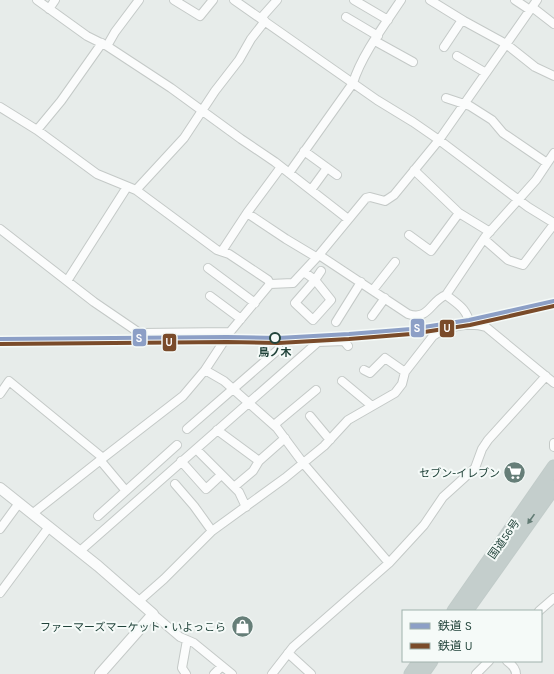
<svg xmlns="http://www.w3.org/2000/svg" width="554" height="674" viewBox="0 0 554 674" font-family="Karla,'Noto Sans JP',sans-serif">
<style>
.lines{fill:none;stroke-linecap:round;stroke-linejoin:round}
.minor-casing{stroke:#c4c9c7;stroke-width:10}
.tertiary-casing{stroke:#c4c9c7;stroke-width:12}
.trunk-casing{stroke:#c1cbc9;stroke-width:15}
.minor{stroke:#fbfcfc;stroke-width:8}
.tertiary{stroke:#fbfcfc;stroke-width:10}
.trunk{stroke:#c4cecc;stroke-width:13}
.rail-1-casing{stroke:#f5faf8;stroke-width:7}
.rail-2-casing{stroke:#f5faf8;stroke-width:7}
.rail-1{stroke:#8c9fc6;stroke-width:4}
.rail-2{stroke:#7a4b2a;stroke-width:4}
.oneway{fill:#627b74}
.stop-dot{fill:#f5faf8;stroke:#21433a;stroke-width:2}
.labels{text-anchor:middle;dominant-baseline:central;stroke-width:4;stroke-linejoin:round;paint-order:stroke}
.stop-label{font-size:11px;font-weight:bold;fill:#21433a;stroke:#f5faf8}
.poi-label{font-size:11px;fill:#21433a;stroke:#f5faf8;text-anchor:end}
.street-label{font-size:11px;fill:#21433a;stroke:#f5faf8}
.line-badge{stroke:#f5faf8;stroke-width:1.5}
.badge-label{font-size:11px;text-anchor:middle;font-weight:bold;fill:#fff}
</style>
<rect width="100%" height="100%" fill="#e7ecea"/>
<g class="lines">
<defs>
<path id="minor" d="M37,0L87,36L107,46L171,88L241,139L275,162L348,219
M174,0L200,16L213,0
M234,0L377,100L413,122L439,140L528,207L554,223
M354,0L388,20
M430,0L464,21L506,44L535,67L554,76
M515,0L530,10
M532,7L554,24
M49,9L55,0
M346,17L378,36
M261,18L277,0
M375,41L413,62
M107,46L115,32L139,0
M444,47L462,20
M457,56L486,73
M446,98L470,106L492,120L503,133L547,163
M0,107L37,130L97,174L136,190L217,250L229,254L268,280L270,284
M37,130L61,101L102,43
M304,151L337,175
M414,170L459,213L490,232
M289,173L353,83C361,56 385,24 401,0
M136,190L184,138L215,91L239,60L251,39L265,21
M311,190L327,168
M247,213L286,239L316,257
M0,229L94,302L138,332L142,333L230,332
M409,235L431,251L459,213
M484,239L508,260L523,265L554,224
M222,251L247,213L281,167
M319,255L408,314C429,321 430,301 446,295L485,237L536,180L554,153
M208,268L255,303
M304,272L315,280L331,300L313,320L295,303L315,280L321,271
M67,281L127,187
M373,290L395,262
M446,295C459,305 467,309 470,325
M210,296L241,319
M372,316L385,298
M336,322L361,282
M205,370L224,381L277,428L303,463L389,563
M364,370L370,373L385,358L405,372
M342,381L372,406
M0,394L9,381L103,458
M310,416L330,440
M274,425L316,390
M187,429L279,349
M217,430L259,461
M554,443V447
M196,449L239,492L246,507
M100,460L126,491
M181,461L206,489L221,475
M175,484L194,506L212,531
M234,487L253,471L259,461L285,438
M32,514L103,458L183,396L205,370L230,332L270,284L293,283L319,255L366,198L370,197L385,201L394,195L439,140L537,0
M98,516L177,445
M0,529L19,503
M80,551L318,342L344,341L348,346
M0,593L49,527
M139,601L164,579L212,531L285,478L324,446L348,420L395,393L402,384L405,372L433,336C447,326 470,322 486,327L554,383
M539,611L554,598
M153,614L180,637L194,643L232,674
M288,653L311,674
M507,661C511,664 516,668 516,674
M186,674L182,668L187,640
M214,674L222,666
M272,674L293,647L389,563L424,525L443,497L475,468L482,449L488,440L546,376
M476,674L489,661"/>
<path id="tertiary" d="M0,488L98,566L153,614L100,674"/>
<path id="trunk" d="M454,611L554,467
M466,611L554,487
M411,674L420,661
M422,674L431,661"/>
</defs>
<use href="#minor" class="minor-casing"/>
<use href="#tertiary" class="tertiary-casing"/>
<use href="#trunk" class="trunk-casing"/>
<use href="#minor" class="minor"/>
<use href="#tertiary" class="tertiary"/>
<use href="#trunk" class="trunk"/>
<defs>
<path id="rail-1" d="M0,339L227,337L278,338L349,334L411,329L469,320L554,301"/>
<path id="rail-2" d="M0,344L227,342L278,343L349,339L411,334L470,325L554,306"/>
</defs>
<use href="#rail-1" class="rail-1-casing"/>
<use href="#rail-2" class="rail-2-casing"/>
<use href="#rail-1" class="rail-1"/>
<use href="#rail-2" class="rail-2"/>
</g>
<defs><path id="oneway-solid" d="M-6-.8H1V-3.2L6.5 0L1 3.2V.8H-6Z"/></defs>
<use class="oneway" href="#oneway-solid" transform="translate(531 519) rotate(125)"/>
<defs>
<symbol id="supermarket-disc" viewBox="-11 -11 22 22"><circle r="9.5" fill="#667e78" stroke="#f5faf8"/><path d="M-6-5.5h2.5l.6 2H6L4.5 2H-2.5L-4.4-4H-6ZM-1.5 3.2a1.3 1.3 0 1 0 .1 0ZM3 3.2a1.3 1.3 0 1 0 .1 0Z" fill="#fff"/></symbol>
<symbol id="shop-disc" viewBox="-11 -11 22 22"><circle r="9.5" fill="#667e78" stroke="#f5faf8"/><path d="M-5-2.5h2.3a2.7 3.5 0 0 1 5.4 0H5L5.5 6h-11ZM-1.5-2.5h3a1.5 2.3 0 0 0-3 0Z" fill="#fff"/></symbol>
</defs>
<g fill-rule="evenodd">
<use href="#supermarket-disc" x="502" y="460" width="25" height="25"/>
<use href="#shop-disc" x="230" y="614" width="25" height="25"/>
</g>
<circle class="stop-dot" cx="275" cy="338" r="5"/>
<g class="labels">
<g class="stop-label">
<text x="275" y="352">鳥ノ木</text>
</g>
<g class="poi-label">
<text x="500" y="473">セブン-イレブン</text>
<text x="226" y="627">ファーマーズマーケット・いよっこら</text>
</g>
<g class="street-label">
<text transform="translate(504 539) rotate(-55)">国道56号</text>
</g>
</g>
<g class="line-badge">
<rect x="410" y="318" width="15" height="20" rx="4" fill="#8c9fc6"/>
<rect x="439" y="319" width="16" height="19" rx="4" fill="#7a4b2a"/>
<rect x="132" y="328" width="15" height="19" rx="4" fill="#8c9fc6"/>
<rect x="162" y="333" width="15" height="19" rx="4" fill="#7a4b2a"/>
</g>
<g class="badge-label">
<text x="417" y="332">S</text>
<text x="447" y="332">U</text>
<text x="139" y="342">S</text>
<text x="169" y="346">U</text>
</g>
<rect x="402" y="610" width="140" height="52" fill="#f5faf8" stroke="#a0b1ac"/>
<rect x="410" y="623" width="20" height="6" fill="#8c9fc6" stroke="#a0b1ac"/>
<text x="438" y="630" font-size="12" fill="#21433a">鉄道 S</text>
<rect x="410" y="643" width="20" height="6" fill="#7a4b2a" stroke="#a0b1ac"/>
<text x="438" y="650" font-size="12" fill="#21433a">鉄道 U</text>
</svg>
